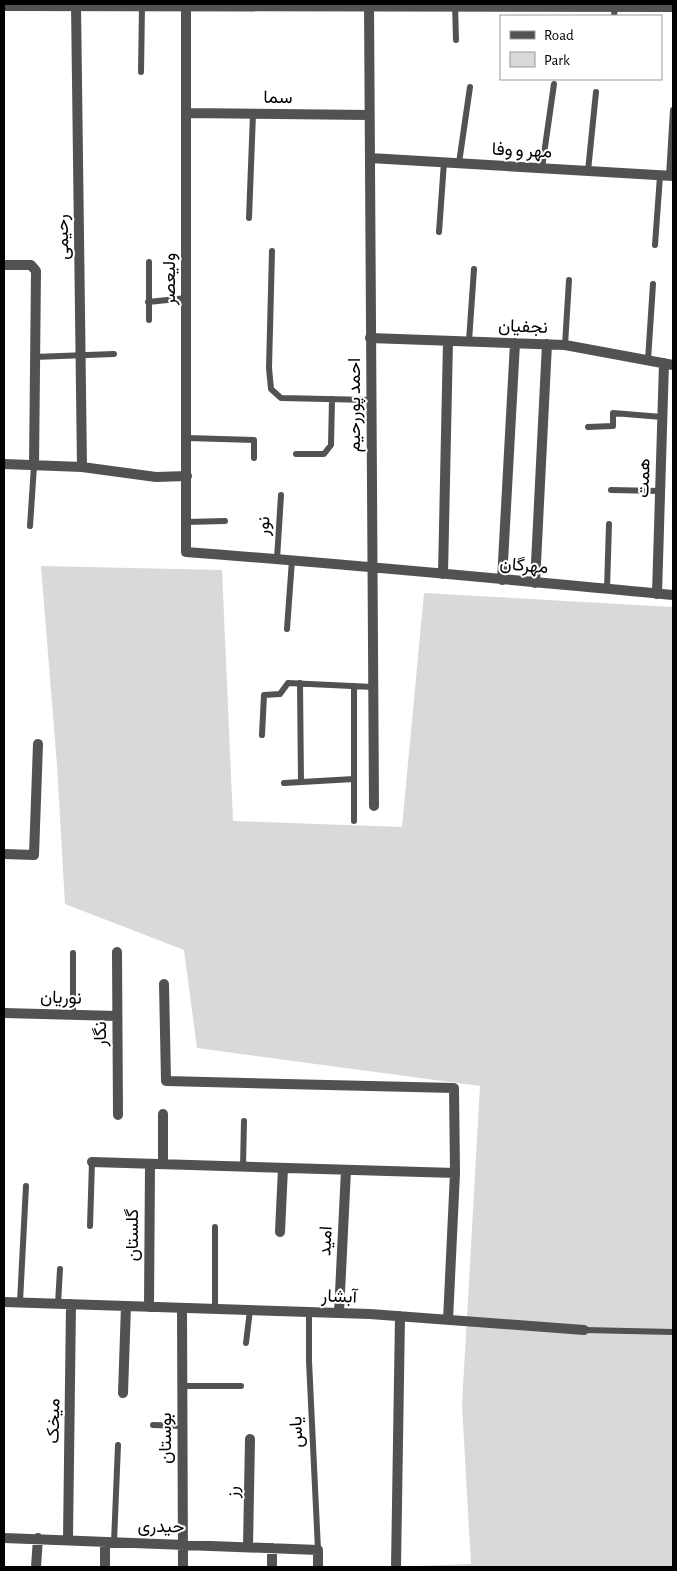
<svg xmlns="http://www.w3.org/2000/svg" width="677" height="1571" viewBox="0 0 677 1571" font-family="'Alegreya Sans',Vazirmatn,sans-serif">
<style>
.green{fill:#d9d9d9}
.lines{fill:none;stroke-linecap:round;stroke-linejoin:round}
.service{stroke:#525252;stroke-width:6}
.minor{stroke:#525252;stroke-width:10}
.tertiary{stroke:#525252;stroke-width:10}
.labels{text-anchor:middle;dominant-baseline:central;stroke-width:4;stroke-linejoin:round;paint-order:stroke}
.street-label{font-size:18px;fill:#000;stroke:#fff}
</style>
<rect width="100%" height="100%" fill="#fff"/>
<path class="green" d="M41,566L222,570L233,821L402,827L424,593L673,607V1567H387L471,1564L462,1405L480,1086L197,1048L184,950L65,904L57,765Z"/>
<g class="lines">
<path class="service" d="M455,4L456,40
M614,16L615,7
M141,72L142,6
M459,163L470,87
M542,168L554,84
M588,171L596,92
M669,176L673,110
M249,218L253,114
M439,232L444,162
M655,245L660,176
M272,251L269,368L271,389L281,398L371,400
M149,262V320
M148,302L187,298
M469,341L474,269
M565,345L569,280
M34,357L114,354
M648,360L653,284
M588,427L613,426V413L662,417
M187,438L254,440V458
M296,454H324L331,445L332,399
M611,490L660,491
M186,522L225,521
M30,526L34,466
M277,559L281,495
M607,589L609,524
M287,629L292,560
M300,683L301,782
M262,735L264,695L280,694L288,683L373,687
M284,783L354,779
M354,821V686
M73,953V1015
M243,1167L244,1121
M90,1226L92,1162
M20,1302L26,1186
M58,1304L60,1269
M215,1309V1227
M309,1312V1361L318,1550
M584,1330L673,1332
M246,1343L250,1310
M182,1386H241
M153,1425L182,1426
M114,1542L118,1445"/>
<path class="minor" d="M76,4L82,467
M186,4V552C349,564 511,580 673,595
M369,4L374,806
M186,113L369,115
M370,158L673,176
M4,265H31L36,271L34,466
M370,338L565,345L673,365
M4,464L82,467L156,477L187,476
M443,574L448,341
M502,580L515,343
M535,583L547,344
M657,594L664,363
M4,854L34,855L38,744
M117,952L118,1115
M164,984L166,1081L454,1088L455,1173L448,1320
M4,1013L117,1016
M92,1162L455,1173
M163,1164V1114
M280,1232L283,1168
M4,1302L370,1314L584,1330
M149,1307L150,1164
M182,1308L183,1567
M339,1313L346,1170
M123,1393L126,1306
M4,1538L318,1550V1567
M68,1539L71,1304
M105,1542V1567
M248,1547L250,1439
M36,1567L38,1538
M272,1567V1548
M396,1567L400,1316"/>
<path class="tertiary" d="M4,6L673,7"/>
</g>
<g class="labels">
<g class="street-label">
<text transform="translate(278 98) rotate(1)">سما</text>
<text transform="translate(522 151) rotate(3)">مهر و وفا</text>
<text transform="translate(63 237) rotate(-91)">رحیمی</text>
<text transform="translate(170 279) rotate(-90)">ولیعصر</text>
<text transform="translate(523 327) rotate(2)">نجفیان</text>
<text transform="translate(355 405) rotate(-90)">احمد پوررحیم</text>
<text transform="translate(644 478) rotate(-88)">همت</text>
<text transform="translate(264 526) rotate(-87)">نور</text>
<text transform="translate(524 566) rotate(5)">مهرگان</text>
<text transform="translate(61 998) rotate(2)">نوریان</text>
<text transform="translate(101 1034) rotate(-90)">نگار</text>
<text transform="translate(133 1235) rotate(-90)">گلستان</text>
<text transform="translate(326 1241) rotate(-87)">امید</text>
<text transform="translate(339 1297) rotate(2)">آبشار</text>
<text transform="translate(54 1421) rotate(-89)">میخک</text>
<text transform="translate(297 1432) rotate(-93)">یاس</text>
<text transform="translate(166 1438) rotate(-90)">بوستان</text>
<text transform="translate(233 1492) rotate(-89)">رز</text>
<text transform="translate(161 1527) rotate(1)">حیدری</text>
</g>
</g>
<rect width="677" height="1571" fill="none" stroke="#000000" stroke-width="10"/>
<rect x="500" y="15" width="162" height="65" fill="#ffffff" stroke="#999999"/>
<rect x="510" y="31" width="25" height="8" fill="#525252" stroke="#999999"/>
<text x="544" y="40" font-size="15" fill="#000000">Road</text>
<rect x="510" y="52" width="25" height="15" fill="#d9d9d9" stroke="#999999"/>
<text x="544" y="65" font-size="15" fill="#000000">Park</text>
</svg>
